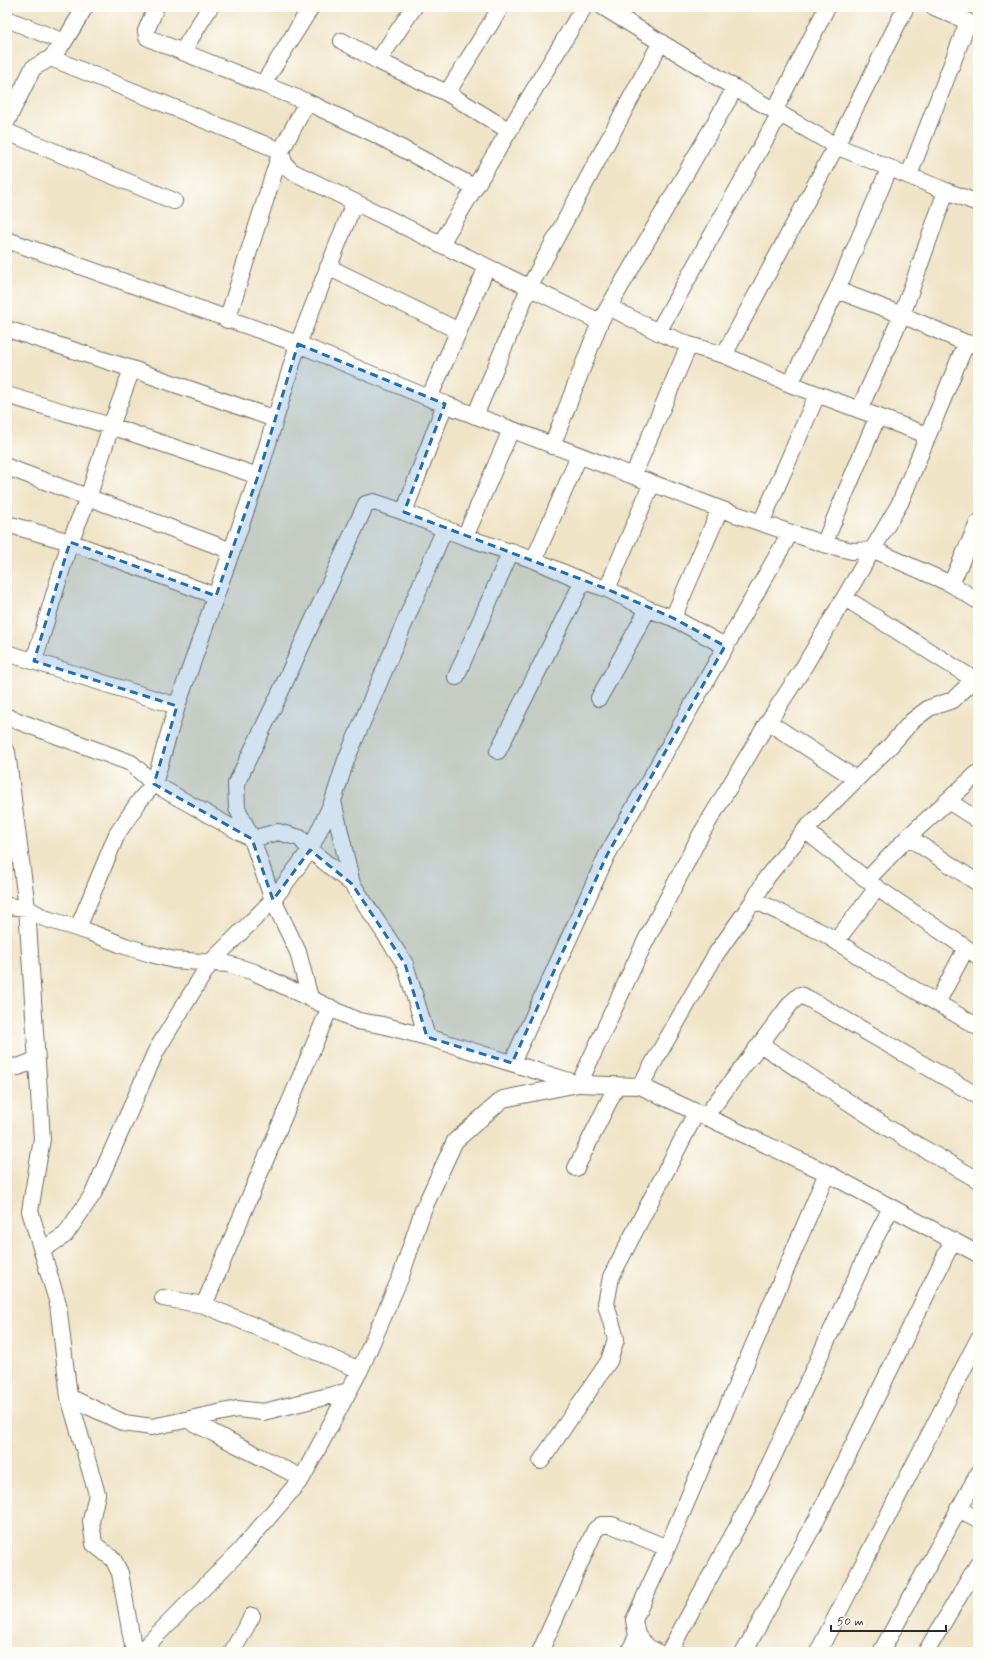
<svg xmlns="http://www.w3.org/2000/svg" width="985" height="1659" viewBox="0 0 985 1659" font-family="Mynerve,sans-serif">
<style>
.lines{fill:none;stroke-linecap:round;stroke-linejoin:round}
.minor-casing{stroke:#706c62;stroke-width:18}
.minor{stroke:#fff;stroke-width:16}
.marked{fill:#1f6fb2;fill-opacity:0.2;stroke:#1f6fb2;stroke-width:3;stroke-dasharray:8 5;stroke-linejoin:round}
</style>
<rect width="100%" height="100%" fill="#fdfcf7"/>
<filter id="ink" filterUnits="userSpaceOnUse"><feTurbulence type="fractalNoise" baseFrequency=".025" numOctaves="2"/><feDisplacementMap in="SourceGraphic" scale="8" xChannelSelector="R" yChannelSelector="G"/><feConvolveMatrix kernelMatrix="1 2 1 2 8 2 1 2 1" color-interpolation-filters="sRGB"/></filter>
<filter id="wash" filterUnits="userSpaceOnUse"><feTurbulence type="fractalNoise" baseFrequency=".012" numOctaves="4" result="noise"/><feDisplacementMap in="SourceGraphic" scale="16" xChannelSelector="R" yChannelSelector="G"/><feGaussianBlur stdDeviation="0.9" result="paint"/><feColorMatrix in="noise" values="0 0 0 0 0 0 0 0 0 0 0 0 0 0 0 0 0 1.4 0 .05"/><feComposite in="paint" operator="in"/></filter>
<g filter="url(#wash)">
<rect width="100%" height="100%" fill="#f0e4c7"/>
</g>
<g filter="url(#ink)">
<g class="lines">
<defs>
<path id="minor" d="M156,7L146,31L147,37L153,40L307,102L373,133L474,187
M603,7L735,88L836,146L946,191L978,203
M934,7L978,26
M7,19L64,42
M342,41L378,61L447,93L508,130
M182,52L210,7
M51,58L281,151L284,163L291,171L600,322
M378,61L414,7
M263,84L311,7
M447,93L501,7
M775,110L827,7
M7,121L33,68L51,58L64,42L85,7
M7,132L174,201
M889,169L837,290L790,384L927,435
M909,175L968,22
M7,240L298,344L429,398L720,509L824,544L852,551L874,550L951,584L978,601
M440,245L584,7
M328,267L459,331
M837,290L902,315L966,343L978,345
M609,307L658,332L689,345L724,355L790,384
M227,320L281,151L307,102
M7,329L132,369L275,419
M658,332L780,113
M724,355L836,146L906,7
M7,395L111,426L258,476
M429,398L487,267
M859,410L902,315L946,191
M475,416L529,288L661,42
M552,446L600,322L735,88
M7,467L232,551
M633,476L689,345
M404,512L445,404
M761,523L817,395
M7,524L70,542L216,596
M465,537L511,430
M824,544L877,418
M534,560L579,456
M951,584L978,523
M607,589L652,483
M845,598L978,682
M673,618L720,509
M7,653L177,706
M34,661L70,542L88,498L111,426L132,369
M456,677L511,551
M599,698L648,609
M7,717L131,763L154,784L252,839L278,832L300,838L310,850L352,884
M768,722L856,779
M498,751L583,581
M7,752L27,908L42,1139L30,1211L58,1304L69,1397L97,1494L91,1521L94,1544L113,1559L120,1573L134,1652
M948,801L978,820
M805,830L877,888L978,956
M908,837L978,883
M867,880L908,837L978,773
M754,900L825,934L874,966L978,1027
M7,906L27,908L44,918L89,932L125,946L151,954L174,960L228,964L254,972L358,1021L382,1025L427,1037L579,1084L640,1086L827,1173L978,1254
M78,928L117,834L140,800L154,784L177,706L258,476L298,344L354,203
M836,941L877,888
M310,998L298,952L273,900L252,839L237,808L236,784L279,695L366,504L374,502L404,512L465,537L534,560L583,581L607,589L648,609L673,618L725,646
M937,1003L966,948
M427,1037L405,964L352,884L333,801L346,760L445,528
M760,1044L888,1128L978,1180
M512,1063L607,855L790,533
M7,1066L18,1067L36,1060
M579,1084L643,946L701,834L768,722L802,670L900,503L966,343
M640,1086L716,954L754,900L767,877L805,830L890,746L912,721L929,708L953,700L978,676
M705,1117L791,1003L800,995L809,999L978,1096
M576,1168L617,1085
M42,1250L65,1235L93,1194L156,1051L210,963L273,900L310,850L333,801
M163,1298L204,1305L360,1370
M204,1305L330,1007
M69,1397L124,1423L152,1427L237,1409L263,1412L349,1391
M188,1420L302,1478
M541,1461L609,1361L616,1339L606,1304L611,1277L696,1113
M958,1509L978,1519
M140,1652L239,1552L302,1478L360,1370L401,1276L423,1210L455,1141L503,1099L578,1084
M232,1652L252,1616
M540,1652L595,1530L601,1525H612L667,1548
M629,1652L637,1636
M657,1652L649,1648L637,1636L634,1620L667,1548L827,1173
M669,1652L759,1487L868,1252L891,1208
M744,1652L817,1519L953,1240
M818,1652L978,1340
M881,1652L978,1474
M926,1652L978,1564"/>
</defs>
<use href="#minor" class="minor-casing"/>
<use href="#minor" class="minor"/>
</g>
</g>
<path class="marked" d="M298,344L445,404L404,512L607,589L673,618L725,646L607,855L512,1063L427,1037L405,964L352,884L310,850L273,900L252,839L154,784L177,706L34,661L70,542L216,596L258,476Z"/>
<rect width="985" height="1659" fill="none" stroke="#fdfcf7" stroke-width="24"/>
<path d="M831 1625v6h115v-6" fill="none" stroke="#2b2b2b" stroke-width="2"/>
<text x="837" y="1625" font-size="12" fill="#2b2b2b" stroke="#fdfcf7" stroke-width="3" paint-order="stroke">50 m</text>
</svg>
